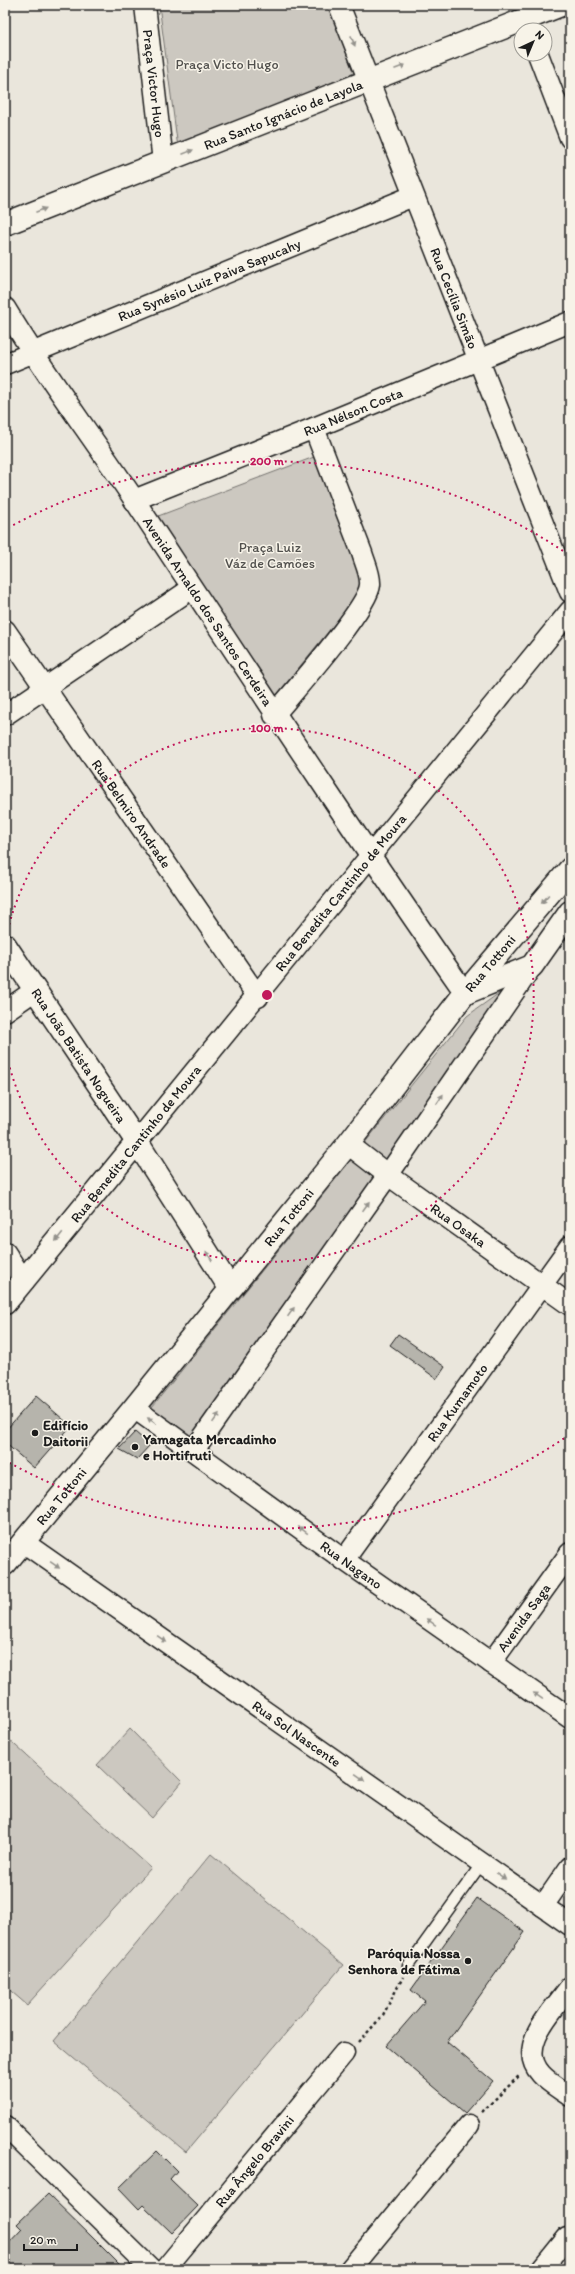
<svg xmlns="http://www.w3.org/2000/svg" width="575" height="2274" viewBox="0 0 575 2274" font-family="Itim,sans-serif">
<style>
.green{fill:#ccc8c0;stroke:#74726e}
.building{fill:#b6b4ac;stroke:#1c1c1c}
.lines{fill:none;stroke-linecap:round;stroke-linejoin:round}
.service-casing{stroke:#1c1c1c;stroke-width:13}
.minor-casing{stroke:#1c1c1c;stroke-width:23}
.tertiary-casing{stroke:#1c1c1c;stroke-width:25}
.path{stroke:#1c1c1c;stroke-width:2.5;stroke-dasharray:3 3;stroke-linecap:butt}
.service{stroke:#f7f3e8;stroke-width:10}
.minor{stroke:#f7f3e8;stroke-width:20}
.tertiary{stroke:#f7f3e8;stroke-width:22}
.oneway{fill:#94928c}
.ring{fill:none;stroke:#c2185b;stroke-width:2;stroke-dasharray:2 4}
.poi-dot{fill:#1c1c1c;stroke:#f7f3e8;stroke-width:1.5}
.labels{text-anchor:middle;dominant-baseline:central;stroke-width:3;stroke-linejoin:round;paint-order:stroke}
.park-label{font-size:14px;fill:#51504d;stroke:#f7f3e8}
.street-label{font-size:14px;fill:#1c1c1c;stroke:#f7f3e8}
.poi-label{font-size:14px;font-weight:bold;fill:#1c1c1c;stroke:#f7f3e8;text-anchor:start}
.centre{fill:#c2185b;stroke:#f7f3e8;stroke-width:2}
.ring-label{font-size:12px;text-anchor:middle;font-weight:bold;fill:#c2185b;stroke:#f7f3e8;stroke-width:3;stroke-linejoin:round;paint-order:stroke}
</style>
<rect width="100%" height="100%" fill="#eae6dc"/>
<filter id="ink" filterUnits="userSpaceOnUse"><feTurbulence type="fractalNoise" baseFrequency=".025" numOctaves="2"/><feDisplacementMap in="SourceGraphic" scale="8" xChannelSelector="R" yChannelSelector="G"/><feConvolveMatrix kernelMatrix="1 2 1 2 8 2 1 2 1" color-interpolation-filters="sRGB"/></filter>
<g filter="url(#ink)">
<path class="green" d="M159,5H328L354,73L178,148Z
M314,457L356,563L360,580L359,594L274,698L153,518Z
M502,991L192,1443L148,1412L467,1016Z
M130,1729L182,1782L152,1818L97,1765Z
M5,1736L151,1868L27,2005L5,1986Z
M211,1854L343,1965L186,2152L54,2041Z"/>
<path class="building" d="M398,1334L445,1367L437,1379L390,1345Z
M36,1396L71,1426L34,1468L5,1443V1431Z
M135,1432L150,1445L137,1459L119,1449Z
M477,1898L525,1932L447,2042L493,2081L465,2113L386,2046L425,2001L411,1990Z
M157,2151L177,2171L170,2179L198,2206L172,2233L143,2205L139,2209L119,2188Z
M48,2194L92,2237L124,2269H5V2247L22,2229L17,2224Z"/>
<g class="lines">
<defs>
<path id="service" d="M408,1966L482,1863"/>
<g id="minor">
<path id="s1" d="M145,5L163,162"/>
<path id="s2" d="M339,5L570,592"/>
<path d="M538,54L570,138"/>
<path id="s3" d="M5,308C45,375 92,436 135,501C244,666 352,831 465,993"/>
<path id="s4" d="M5,364L413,196"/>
<path id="s5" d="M134,500L314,428L570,322"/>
<path id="s6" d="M5,630L258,997"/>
<path d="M5,715L191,589"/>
<path d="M274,715C293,692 368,608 370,585C371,575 365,563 362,553L314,428"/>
<path d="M5,1011L34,991"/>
<path id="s7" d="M137,1142L570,611"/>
<path id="s8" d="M348,1144L388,1175L570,1305"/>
<path d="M5,1252L24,1281"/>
<path id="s9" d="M134,1408L344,1560L570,1718"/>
<path d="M194,1450L388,1175L532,966"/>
<path id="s10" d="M23,1542L570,1925"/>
<path id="s11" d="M344,1560L570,1246"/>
<path id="s12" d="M491,1663L570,1553"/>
<path d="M543,1906L570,1867"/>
<path d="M570,1987C554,2010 515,2046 541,2074C549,2083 560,2089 570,2096"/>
<path d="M5,2126L151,2269"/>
<path id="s13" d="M165,2269L344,2053"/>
<path d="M350,2269L469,2125"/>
<path d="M542,2269L567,2238"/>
</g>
<g id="tertiary">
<path id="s14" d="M5,224L561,5"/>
<path id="s15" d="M5,945L137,1142L230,1288"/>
<path d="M468,992L532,966L570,912"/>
<path d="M5,1303L137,1142"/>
<path id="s16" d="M5,1564L134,1408L348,1144L465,993L570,869"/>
</g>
</defs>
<use href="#service" class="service-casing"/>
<use href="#minor" class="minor-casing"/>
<use href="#tertiary" class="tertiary-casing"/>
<path class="path" d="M359,2042L383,2015L403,1977
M482,2112L520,2075"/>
<use href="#service" class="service"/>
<use href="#minor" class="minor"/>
<use href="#tertiary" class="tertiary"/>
</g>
<defs><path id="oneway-solid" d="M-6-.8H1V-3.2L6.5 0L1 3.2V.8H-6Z"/></defs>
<g class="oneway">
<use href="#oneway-solid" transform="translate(353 41) rotate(69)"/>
<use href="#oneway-solid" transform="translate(400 67) rotate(-21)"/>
<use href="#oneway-solid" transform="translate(188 152) rotate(-22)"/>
<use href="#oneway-solid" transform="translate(41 210) rotate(-21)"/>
<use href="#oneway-solid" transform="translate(545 899) rotate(130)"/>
<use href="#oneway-solid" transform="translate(440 1099) rotate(-56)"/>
<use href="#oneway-solid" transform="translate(366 1206) rotate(-55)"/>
<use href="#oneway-solid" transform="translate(59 1237) rotate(129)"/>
<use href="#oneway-solid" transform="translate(209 1256) rotate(-123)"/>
<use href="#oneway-solid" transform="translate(291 1312) rotate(-55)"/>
<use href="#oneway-solid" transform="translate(216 1418) rotate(-55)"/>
<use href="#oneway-solid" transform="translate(152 1421) rotate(-145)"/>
<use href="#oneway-solid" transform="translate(303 1530) rotate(-144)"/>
<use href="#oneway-solid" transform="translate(55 1565) rotate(35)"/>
<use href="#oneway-solid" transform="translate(431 1622) rotate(-145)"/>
<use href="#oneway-solid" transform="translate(162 1639) rotate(35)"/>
<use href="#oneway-solid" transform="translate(538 1696) rotate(-145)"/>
<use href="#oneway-solid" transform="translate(360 1777) rotate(35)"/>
<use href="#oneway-solid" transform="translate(501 1876) rotate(35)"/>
</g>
</g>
<g class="ring">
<path d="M5 942A267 267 0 1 1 5 1048"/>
<path d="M569 1435A534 534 0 0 1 8 1462M8 528A534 534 0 0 1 569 555"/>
</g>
<g class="poi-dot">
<circle cx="35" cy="1433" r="4"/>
<circle cx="135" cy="1447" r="4"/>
<circle cx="468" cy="1961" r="4"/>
</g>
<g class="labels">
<g class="park-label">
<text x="227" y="64">Praça Victo Hugo</text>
<text x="270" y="547">Praça Luiz<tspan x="270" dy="16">Váz de Camões</tspan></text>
</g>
<g class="street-label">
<text stroke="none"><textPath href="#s1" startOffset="79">Praça Victor Hugo</textPath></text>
<text stroke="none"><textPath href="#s14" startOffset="299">Rua Santo Ignácio de Layola</textPath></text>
<text stroke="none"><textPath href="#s4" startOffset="221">Rua Synésio Luiz Paiva Sapucahy</textPath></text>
<text stroke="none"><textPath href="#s2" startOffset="315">Rua Cecília Simão</textPath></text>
<text stroke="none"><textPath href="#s5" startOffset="236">Rua Nélson Costa</textPath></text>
<text stroke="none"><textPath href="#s3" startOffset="365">Avenida Arnaldo dos Santos Cerdeira</textPath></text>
<text stroke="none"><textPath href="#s6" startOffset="223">Rua Belmiro Andrade</textPath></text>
<text stroke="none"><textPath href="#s7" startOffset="322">Rua Benedita Cantinho de Moura</textPath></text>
<text stroke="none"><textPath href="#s16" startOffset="772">Rua Tottoni</textPath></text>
<text stroke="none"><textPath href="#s15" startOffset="133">Rua João Batista Nogueira</textPath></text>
<text transform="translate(136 1144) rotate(-51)">Rua Benedita Cantinho de Moura</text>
<text stroke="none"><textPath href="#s16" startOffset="448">Rua Tottoni</textPath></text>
<text stroke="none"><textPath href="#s8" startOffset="137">Rua Osaka</textPath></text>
<text stroke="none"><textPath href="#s11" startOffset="194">Rua Kumamoto</textPath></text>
<text stroke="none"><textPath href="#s16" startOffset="88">Rua Tottoni</textPath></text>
<text stroke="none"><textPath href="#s9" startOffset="268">Rua Nagano</textPath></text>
<text stroke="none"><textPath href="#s12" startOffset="56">Avenida Saga</textPath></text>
<text stroke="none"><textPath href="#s10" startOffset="334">Rua Sol Nascente</textPath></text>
<text stroke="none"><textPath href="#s13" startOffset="140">Rua Ângelo Bravini</textPath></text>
</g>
<g class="poi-label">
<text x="43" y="1425">Edifício<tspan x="43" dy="16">Daitorii</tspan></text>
<text x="143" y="1439">Yamagata Mercadinho<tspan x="143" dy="16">e Hortifruti</tspan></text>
<text x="460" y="1953" text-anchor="end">Paróquia Nossa<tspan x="460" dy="16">Senhora de Fátima</tspan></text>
</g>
</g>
<circle cx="267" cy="995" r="6" class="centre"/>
<g class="ring-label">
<text x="267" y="465">200 m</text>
<text x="267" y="732">100 m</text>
</g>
<rect width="575" height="2274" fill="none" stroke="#f7f3e8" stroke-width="20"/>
<rect x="10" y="10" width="555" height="2254" fill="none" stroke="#1c1c1c" stroke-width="1.5" filter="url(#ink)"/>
<g transform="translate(533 42) rotate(44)"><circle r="19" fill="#f7f3e8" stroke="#9f9d96"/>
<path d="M0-3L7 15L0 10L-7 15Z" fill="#1c1c1c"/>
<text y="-6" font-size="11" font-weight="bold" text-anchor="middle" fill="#1c1c1c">N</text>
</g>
<path d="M24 2244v6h53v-6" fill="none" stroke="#1c1c1c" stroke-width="2"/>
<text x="30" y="2244" font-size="12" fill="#1c1c1c" stroke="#f7f3e8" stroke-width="3" paint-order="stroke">20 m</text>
</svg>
